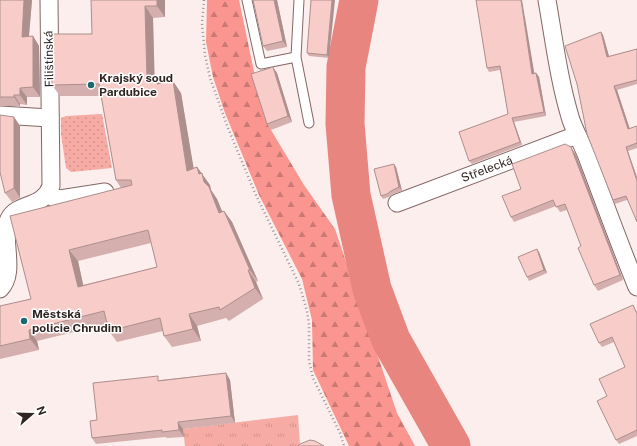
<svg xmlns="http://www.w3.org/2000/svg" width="637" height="446" viewBox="0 0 637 446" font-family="'Public Sans',sans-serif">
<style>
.grass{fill:url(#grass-dots)}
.forest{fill:url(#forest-firs)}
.park{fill:url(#park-tufts)}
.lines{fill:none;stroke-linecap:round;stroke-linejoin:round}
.river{stroke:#e8857f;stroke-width:39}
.lane-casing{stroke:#836765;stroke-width:11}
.street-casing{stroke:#836765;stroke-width:19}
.path{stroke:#9f9392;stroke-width:2.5;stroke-dasharray:1 3;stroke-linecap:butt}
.lane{stroke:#fff;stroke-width:9}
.street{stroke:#fff;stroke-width:17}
.wall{fill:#d4afad;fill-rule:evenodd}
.shaded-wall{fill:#ad8f8d}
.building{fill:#f7ccc9;stroke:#ad8f8d;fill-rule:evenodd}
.poi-dot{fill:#1b686e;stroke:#fff;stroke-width:1.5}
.labels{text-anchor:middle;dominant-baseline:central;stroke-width:3;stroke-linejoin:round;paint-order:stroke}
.street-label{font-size:12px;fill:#312524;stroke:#fff}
.poi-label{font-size:12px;font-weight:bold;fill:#312524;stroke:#fff;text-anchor:start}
</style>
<defs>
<pattern id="grass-dots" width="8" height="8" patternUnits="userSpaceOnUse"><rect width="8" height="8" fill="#f6aba5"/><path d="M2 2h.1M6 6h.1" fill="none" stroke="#d3938e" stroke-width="1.8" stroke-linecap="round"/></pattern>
<pattern id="forest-firs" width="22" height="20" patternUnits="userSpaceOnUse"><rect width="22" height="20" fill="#fa958f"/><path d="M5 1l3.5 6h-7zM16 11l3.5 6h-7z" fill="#cb7975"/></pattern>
<pattern id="park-tufts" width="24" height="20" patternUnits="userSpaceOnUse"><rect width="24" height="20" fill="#f6aba5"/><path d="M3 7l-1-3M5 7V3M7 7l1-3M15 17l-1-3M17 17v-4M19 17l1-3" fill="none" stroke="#d3938e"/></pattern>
</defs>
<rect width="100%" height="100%" fill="#fbeeed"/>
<path class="grass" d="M102,114L112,168L71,172L66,168L61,134V118L66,116Z"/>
<path class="forest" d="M207,0H239L256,81L271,130L304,185L335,229L397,413L415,446H349L313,370L312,320L302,279L259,195L225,113L213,77L206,42Z"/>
<path class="park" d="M298,415L300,446H185L183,429Z"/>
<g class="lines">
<path class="river" d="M359,0L346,67L345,124L351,195L372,289L391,340L451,446"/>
<defs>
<path id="lane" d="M247,0L261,64L296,57L299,0
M296,57L309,123"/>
<g id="street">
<path d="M547,0C554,40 559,81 571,120C576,134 584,147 589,162C605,204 620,246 637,287"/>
<path d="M0,115L50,118"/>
<path d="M48,194L54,198L60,199L105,192"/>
<path id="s1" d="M397,203L577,135"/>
<path d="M0,289C17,272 0,238 9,219C17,202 43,209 51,186L49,0"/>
</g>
</defs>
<use href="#lane" class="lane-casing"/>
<use href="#street" class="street-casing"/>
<path class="path" d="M204,0L202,23L205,55L210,78L228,128L255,193L299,284L307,311L309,325V361L313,378L340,433L344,446"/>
<use href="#lane" class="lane"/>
<use href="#street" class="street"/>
</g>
<path class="wall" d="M0,0H32L29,36H33L39,46L40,97H27V105L20,104V106H0Z
M91,0H165V17L153,18L154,77H156L160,84L181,93L193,168L197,167L210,185L211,190L217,199L222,212L224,211L232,222L258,281L256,282L263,299L229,321L226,318L197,326L201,341L172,347L164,336L163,331L117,342L109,331L107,324L37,341L39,350L0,359V306L31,299L10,216L121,188L116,180L101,96H60L52,85L92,34ZM151,243L157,267L83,285L78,261Z
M277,0L287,47L267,51L263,46Z
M311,0L329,58L309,56L307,53Z
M476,0L534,74L536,73L539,77L546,116L514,122L522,145L472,164L469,161L508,114L500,70L489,72L487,68Z
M601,32L603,35L609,56L637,49V84L617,90L630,129L637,126V148L628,151L627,200L615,204L613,200Z
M277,73L292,122L271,130L267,124Z
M14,117L20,126V198L12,202L5,193Z
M575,153L623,280L598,291L594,285L581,246L567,210L560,212L556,206L514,222L511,217L521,189Z
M396,167L402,191L393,194L389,197L383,199L381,196Z
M539,252L547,273L529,281L527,277Z
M633,305L637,312V436L619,444L616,440L607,396L625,367L614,342L602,347L599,343Z
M226,373L230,380L235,423L183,429L184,437L167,438L165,437L96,444L92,438L97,420L160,380Z"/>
<path class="shaded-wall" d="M24,0H32L28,46L22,37Z
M157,0H165V17L157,6Z
M274,0H277L287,47L283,41Z
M332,0H335L329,58L327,55Z
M521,0H522L535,77L532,74Z
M145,6L153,18L155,90L147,79Z
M601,32L603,35L610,60L607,57Z
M33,36L39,46L40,97L33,87Z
M273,67L277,73L292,122L288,116Z
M536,73L539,77L546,116L544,112Z
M156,77L164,88L157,84Z
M173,81L181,93L196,182L187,171Z
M614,86L617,90L631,133L628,129Z
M20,88L27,97V105L20,95Z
M14,95L20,104V106L14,97Z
M14,117L20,126V198L14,188Z
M512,118L514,122L522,145L520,142Z
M571,147L576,155L623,280L620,275Z
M626,147L628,151L637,177V181Z
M394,164L396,167L402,191L399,187Z
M197,167L210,185L211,190L217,199L228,225L219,213L199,174Z
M224,211L232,222L258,281L250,270Z
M537,249L539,252L547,273L544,270Z
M69,250L78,261L86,298L78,287Z
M248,270L256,282L263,299L255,288Z
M189,314L197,326L201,341L193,329Z
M29,330L37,341L39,350L30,339Z
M226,373L230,380L235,423L231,416Z
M178,422L183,429L184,437L179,430Z"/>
<path class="building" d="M0,0H24L22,37L33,36V87L20,88V95H14V97H0Z
M91,0H157V6H145L147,79L156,77L157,84L173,81L187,171L197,167L199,174L202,173L204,182L209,187L219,213L224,211L250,270H248L255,288L220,310L219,307L189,314L193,329L164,336L160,318L109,331L104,311L29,330L30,339L0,346V306L31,299L10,216L132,185L131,180H116L99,84L52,85L51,34H92ZM148,230L157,267L78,287L69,250Z
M253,0H274L283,41L263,46Z
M311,0H332L327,55L307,53Z
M476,0H521L532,74L536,73L544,112L512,118L520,142L469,161L459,132L508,114L500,66L487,68Z
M601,32L607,57L637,49V80L614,86L628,129L637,126V143L626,147L637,181V222L626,196L613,200L587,134L577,84L565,46Z
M273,67L288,116L267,124L251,74Z
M0,115L14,117V188L5,193L0,172Z
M565,144L571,147L572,150L620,275L594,285L578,248L581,246L565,204L556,207L553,200L511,217L502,196L521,189L512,164Z
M394,164L399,187L391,191L387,194L381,196L374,169Z
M537,249L544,270L527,277L518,257Z
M633,305L637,314V430L616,440L597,401L607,396L599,379L625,367L612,337L599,343L590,324Z
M226,373L231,416L178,422L179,430L162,432V430L92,438L90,421L97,420L93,383L158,376V381Z
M310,440L315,441L324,446H298L300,444Z"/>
<g class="poi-dot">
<circle cx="91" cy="85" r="4"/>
<circle cx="24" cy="321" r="4"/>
</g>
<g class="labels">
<g class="street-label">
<text transform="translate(49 59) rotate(-91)">Filištínská</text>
<text stroke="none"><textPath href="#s1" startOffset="96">Střelecká</textPath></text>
</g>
<g class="poi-label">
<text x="99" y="78">Krajský soud<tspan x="99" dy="14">Pardubice</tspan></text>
<text x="32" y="314">Městská<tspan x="32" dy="14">policie Chrudim</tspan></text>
</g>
</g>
<g transform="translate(32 414) rotate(70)" stroke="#ffffff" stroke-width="3" paint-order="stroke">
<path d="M0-3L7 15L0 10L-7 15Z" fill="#312524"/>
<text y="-6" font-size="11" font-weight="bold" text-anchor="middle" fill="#312524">N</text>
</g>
</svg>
